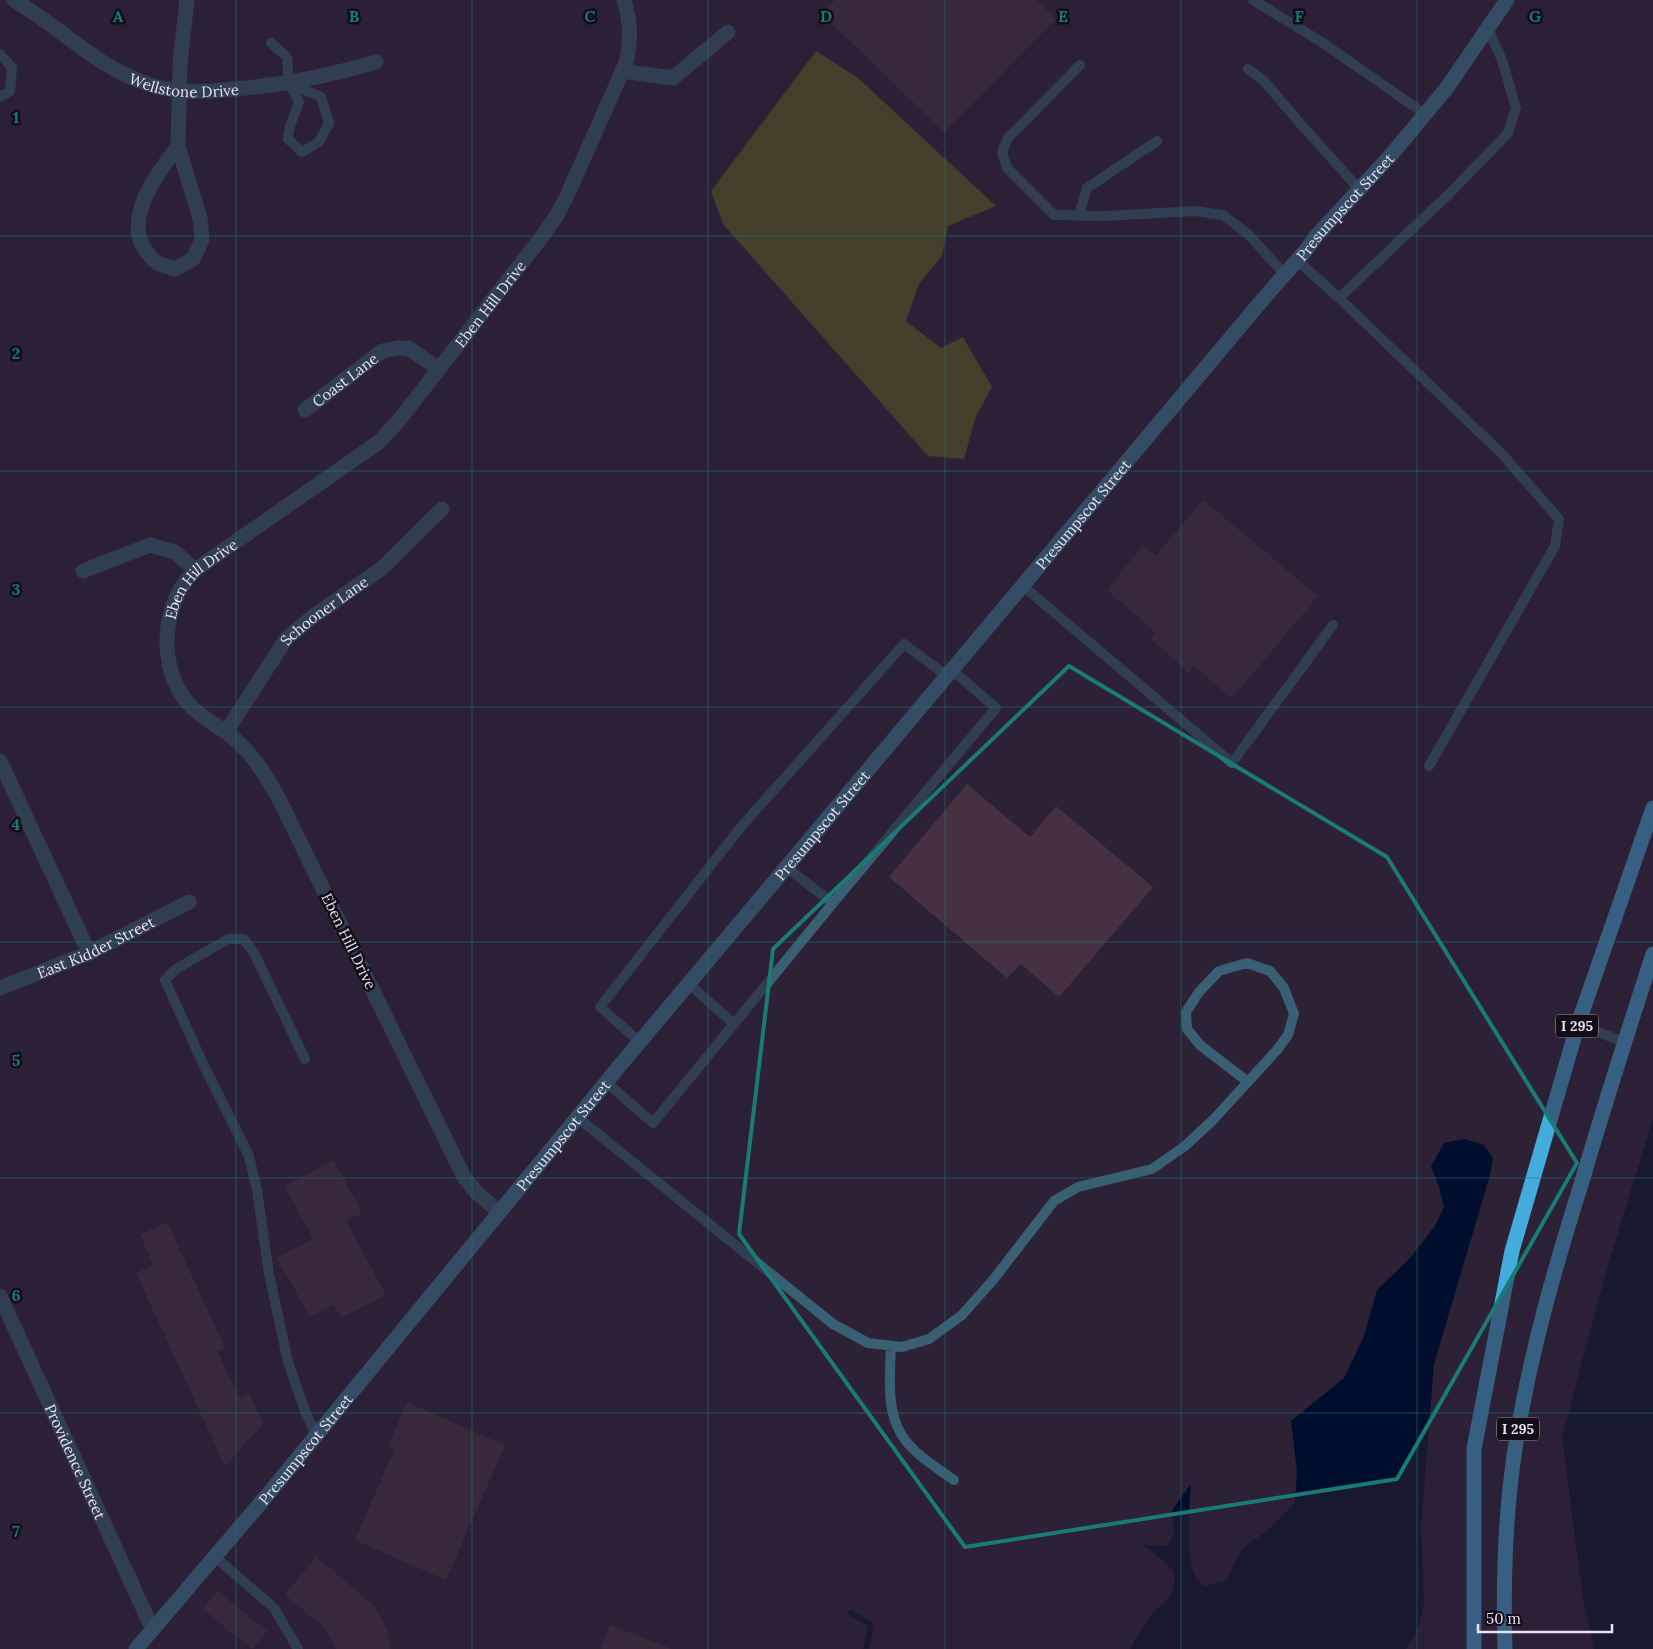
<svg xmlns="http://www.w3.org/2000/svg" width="1653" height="1649" viewBox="0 0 1653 1649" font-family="Lora,serif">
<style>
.forest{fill:#5f651d}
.water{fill:#000e2e}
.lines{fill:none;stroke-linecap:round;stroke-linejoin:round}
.stream{stroke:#000e2e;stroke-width:5.5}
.building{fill:#453142}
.lane{stroke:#395f72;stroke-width:10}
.street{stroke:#395f72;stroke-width:15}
.secondary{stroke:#3f7e9d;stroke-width:15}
.highway{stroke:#43acdd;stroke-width:15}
.marked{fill:none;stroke:#1a7b74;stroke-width:4;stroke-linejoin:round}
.grid{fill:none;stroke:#1a7b74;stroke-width:1;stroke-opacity:0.55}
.labels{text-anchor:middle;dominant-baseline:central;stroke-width:5;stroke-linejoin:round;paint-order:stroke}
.shield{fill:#120d16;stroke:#a8a1ae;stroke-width:1}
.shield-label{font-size:14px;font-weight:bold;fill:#e8e1ef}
.street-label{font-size:15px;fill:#e8e1ef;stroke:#120d16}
.grid-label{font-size:16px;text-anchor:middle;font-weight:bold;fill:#1a7b74;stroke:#120d16;stroke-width:5;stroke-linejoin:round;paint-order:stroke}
</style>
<rect width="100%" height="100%" fill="#2c2135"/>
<path class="forest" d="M816,51L857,77L996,206L948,226L942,256L919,284L906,321L941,348L963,337L992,387L976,416L964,459L928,456L723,224L711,191Z"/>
<path class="water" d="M1653,1118V1649H1594L1583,1598L1562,1437L1604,1279Z
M1464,1139L1484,1145L1493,1158L1490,1175L1434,1364L1421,1527L1424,1603L1418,1629L1406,1649H1130C1136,1639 1142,1627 1149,1618C1163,1598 1177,1603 1174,1571L1154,1553L1142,1545L1167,1546L1174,1535L1172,1510L1191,1484C1189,1508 1185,1556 1196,1578C1198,1582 1202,1584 1205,1586L1227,1580L1242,1548L1266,1532L1295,1503L1297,1471L1291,1421L1344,1378L1364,1336L1377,1290L1411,1257L1435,1226L1444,1207L1439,1187L1431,1166L1444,1143Z"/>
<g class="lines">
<path class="stream" d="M851,1613L870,1624V1631L866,1649"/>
</g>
<path class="building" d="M835,0H1036L1056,19L944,132L822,14Z
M1203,500L1318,596L1232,698L1194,666L1189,673L1151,639L1156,633L1107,590L1143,545L1156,556Z
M967,784L1030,837L1056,806L1153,887L1059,997L1021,964L1007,978L889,877Z
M334,1160L362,1213L346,1221L386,1295L341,1318L334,1304L310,1317L277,1258L313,1239L285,1186Z
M167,1222L225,1348L217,1351L239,1397L249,1393L263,1424L225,1466L136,1273L153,1265L140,1235Z
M407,1402L505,1445L446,1580L355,1540L394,1450L388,1447Z
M316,1557L374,1606L387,1629L391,1649H336L324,1627L285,1595Z
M217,1591L267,1631L252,1649L203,1609Z
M610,1625L670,1648V1649H601Z"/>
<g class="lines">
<path class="lane" d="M1253,0L1323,43L1425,114
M271,43L287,57L289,83
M0,54L12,68L10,91L0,97
M1080,65L1008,138L1002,152L1007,168L1054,215L1104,216L1195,211L1223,215L1249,235L1285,275
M1248,69L1264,81L1299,122L1359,189
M289,83L321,97L329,123L319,142L302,152L288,139L290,126L299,102Z
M1079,215L1087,188L1157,141
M1297,260L1339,298L1448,195L1508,133L1516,108L1502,60L1488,29
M1339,298L1501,453L1559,519L1555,546L1429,766
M1023,586L1232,763L1333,625
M833,903L996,708L952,670
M689,984L734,1024
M1578,1024L1624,1042
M640,1042L600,1007L740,828L904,644L947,676
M305,1059L254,953L244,939H228L176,969L165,980L204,1066L249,1156L257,1190L269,1274L288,1362L305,1411L316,1435
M606,1082L653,1123L833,903L787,868
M577,1117L833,1324L868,1343L902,1347L929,1339L962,1315L993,1280L1054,1201L1078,1187L1152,1169L1185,1146L1213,1120L1277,1050L1288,1035L1294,1014L1284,988L1270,971L1247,963L1219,971L1199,992L1186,1012L1187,1029L1200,1045L1248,1082
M891,1346C890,1374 886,1409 901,1434C913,1454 936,1467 954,1480
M214,1556L274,1608L298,1649"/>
<g class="street">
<path id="s1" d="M14,0C28,9 42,18 55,28C83,49 111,71 145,83C174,94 204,92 235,89C283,85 329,76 376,62"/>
<path d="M622,71L673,78L728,32"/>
<path d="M178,146L200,218L202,240L193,259L175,269C169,267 162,265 156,262C152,260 149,254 146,251C122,218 159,171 178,146Z"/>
<path d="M178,146L180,63L187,0"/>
<path id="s2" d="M305,410L382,351L398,348H408L439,369"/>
<path d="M83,571L150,545L175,552L195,570"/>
<path id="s3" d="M226,732L286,639L311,618L381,569L442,509"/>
<path d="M0,761L89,953"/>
<path id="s4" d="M0,988L89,953L189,902"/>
<path id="s5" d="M499,1212L476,1192L464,1177L278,797C267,778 256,759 240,744C228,731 210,723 197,712C162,682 159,627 181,588C185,582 190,576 195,570L379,442L400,419L541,238L557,215L566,198L626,63C631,39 631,24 624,0"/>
<path id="s6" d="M0,1296L152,1628"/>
</g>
<path class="secondary" id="s7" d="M136,1649L269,1493L617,1069L1264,298L1306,250L1318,234L1391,155L1446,89L1507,0"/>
<path class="highway" d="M1474,1649V1449L1512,1251L1578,1024L1653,808
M1505,1649C1503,1583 1505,1515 1515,1449C1529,1357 1555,1267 1583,1178C1605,1103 1629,1028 1653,954"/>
</g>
<path d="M0 0H1653V1649H0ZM1069,666L1387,857L1577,1163L1397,1479L965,1547L739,1234L773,949Z" fill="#2c2135" fill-opacity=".55" fill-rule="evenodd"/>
<path class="marked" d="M1069,666L1387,857L1577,1163L1397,1479L965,1547L739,1234L773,949Z"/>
<path class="grid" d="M236,0V1649M472,0V1649M708,0V1649M945,0V1649M1181,0V1649M1417,0V1649M0,236H1653M0,471H1653M0,707H1653M0,942H1653M0,1178H1653M0,1413H1653"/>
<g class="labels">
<g class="shield">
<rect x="1556" y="1014.5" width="42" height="23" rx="4"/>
<rect x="1497" y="1417.5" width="42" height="23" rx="4"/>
</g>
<g class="shield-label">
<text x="1577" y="1026">I 295</text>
<text x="1518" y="1429">I 295</text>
</g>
<g class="street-label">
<text stroke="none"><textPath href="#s1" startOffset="195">Wellstone Drive</textPath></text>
<text stroke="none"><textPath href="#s7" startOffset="1882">Presumpscot Street</textPath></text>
<text stroke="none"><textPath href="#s5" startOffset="1151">Eben Hill Drive</textPath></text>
<text stroke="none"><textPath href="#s2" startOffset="50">Coast Lane</textPath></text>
<text stroke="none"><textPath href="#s7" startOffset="1478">Presumpscot Street</textPath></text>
<text stroke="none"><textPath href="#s5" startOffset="746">Eben Hill Drive</textPath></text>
<text stroke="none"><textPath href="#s3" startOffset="158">Schooner Lane</textPath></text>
<text stroke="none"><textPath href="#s7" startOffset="1072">Presumpscot Street</textPath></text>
<text transform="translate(349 941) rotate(64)">Eben Hill Drive</text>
<text stroke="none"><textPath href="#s4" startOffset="104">East Kidder Street</textPath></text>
<text stroke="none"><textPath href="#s7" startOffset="668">Presumpscot Street</textPath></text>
<text stroke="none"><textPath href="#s7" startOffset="262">Presumpscot Street</textPath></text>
<text stroke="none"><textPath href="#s6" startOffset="182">Providence Street</textPath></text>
</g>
</g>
<g class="grid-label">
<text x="118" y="22">A</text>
<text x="354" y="22">B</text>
<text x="590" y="22">C</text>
<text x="826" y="22">D</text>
<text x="1063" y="22">E</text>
<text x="1299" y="22">F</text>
<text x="1535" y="22">G</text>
<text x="16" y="123">1</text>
<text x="16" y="359">2</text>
<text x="16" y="595">3</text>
<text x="16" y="830">4</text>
<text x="16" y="1066">5</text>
<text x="16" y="1301">6</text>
<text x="16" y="1537">7</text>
</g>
<path d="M1478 1624v8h134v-8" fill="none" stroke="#e8e1ef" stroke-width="2.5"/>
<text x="1486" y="1624" font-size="15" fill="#e8e1ef" stroke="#120d16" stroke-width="4" paint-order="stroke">50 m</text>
</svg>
